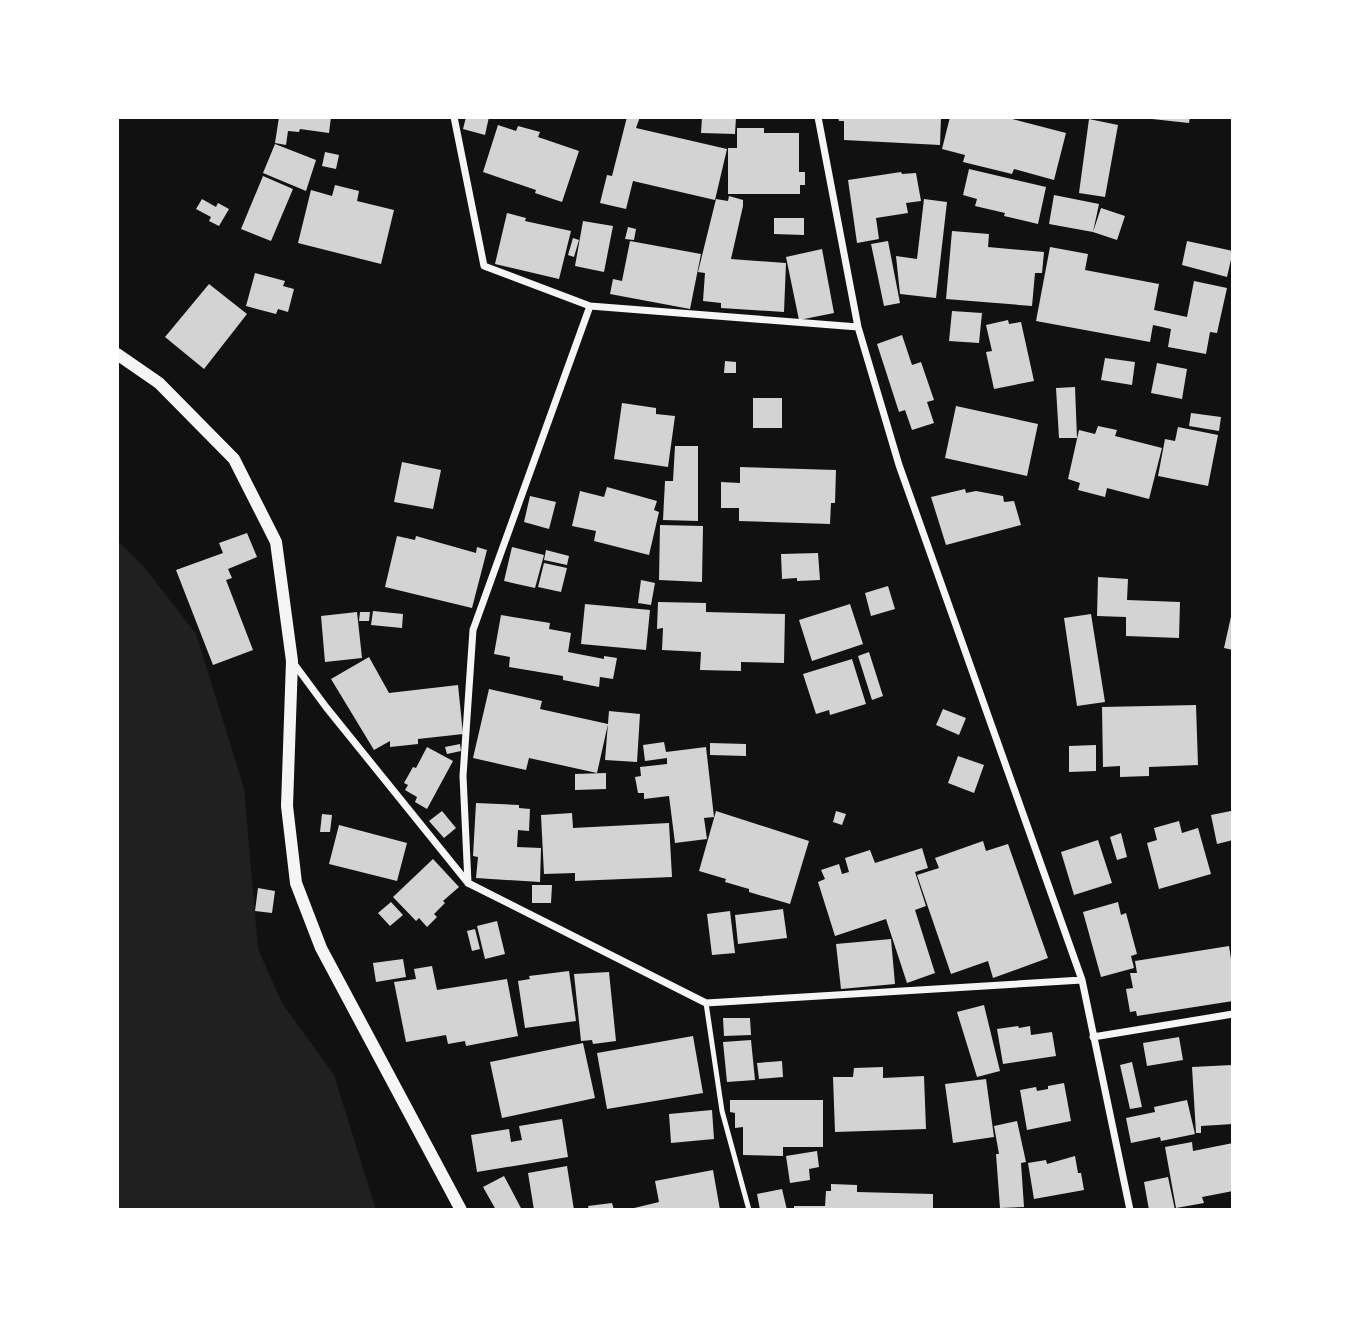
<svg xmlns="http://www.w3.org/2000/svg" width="1350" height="1327" viewBox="0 0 1350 1327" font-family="'PT Sans Narrow',sans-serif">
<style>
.green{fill:#202020}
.building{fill:#d3d3d3}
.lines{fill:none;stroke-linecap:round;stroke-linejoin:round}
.service{stroke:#f5f5f5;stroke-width:5}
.minor{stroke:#f5f5f5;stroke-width:7}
.tertiary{stroke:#f5f5f5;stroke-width:12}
</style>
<rect width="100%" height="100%" fill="#111"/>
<path class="green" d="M117,540L145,568L196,634L244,788L258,949L282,1003L334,1075L376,1210H117Z"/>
<path class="building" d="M279,117H331L329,133L300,129L299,132L288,131L286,145L275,143Z
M466,117H489L485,135L463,129Z
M627,117H640L636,128L727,149L715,200L633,181L626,209L600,203L607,175L612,176Z
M702,117H736L735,134L701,133Z
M838,117H941L940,145L844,140V121H839Z
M950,117H1005L1066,133L1054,180L1014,169L1012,174L963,162L965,155L942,149Z
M1153,117H1190L1189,123L1152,119Z
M1089,119L1118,125L1105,197L1079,193Z
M498,125L516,131L518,126L540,132L538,137L579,151L562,202L535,193L536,190L483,172Z
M737,128H764V133H799V172H805V185H800V194H728V148H737Z
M275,144L316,160L306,191L263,173Z
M325,152L339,155L336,169L322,166Z
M969,169L1046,187L1038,224L1004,216L1005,213L975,206L977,199L963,195Z
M901,172L902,174L916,173L921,201L906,203L908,213L876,218L879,239L857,243L848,180Z
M263,176L293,189L271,241L241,229Z
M335,185L359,191L357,201L394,210L381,264L298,243L311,190L332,196Z
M1054,195L1099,204L1093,232L1049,224Z
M729,196L743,200V206L731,259L786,263L784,312L721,308V303L703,301L705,273L698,272L716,199L728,201Z
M202,199L216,207L218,203L229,209L219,226L209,221L211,217L196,209Z
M924,199L947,202L936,298L900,294L896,256L917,259Z
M1101,208L1125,216L1117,240L1093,232Z
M507,213L526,218L525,221L571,231L559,279L495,264Z
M774,218H804V235L774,234Z
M583,221L613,226L604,272L575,266Z
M628,227L636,229L634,240L625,239Z
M952,231L989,234L988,247L1044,252L1042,273H1035L1032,306L946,299Z
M573,238L579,240L574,257L568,255Z
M630,241L701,254L690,309L610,294L613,279L622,281Z
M888,241L900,303L884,306L871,244Z
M1187,241L1233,251L1227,277L1182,265Z
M1050,247L1088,254L1085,270L1159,284L1154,310L1187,317L1194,281L1227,288L1217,333L1210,332L1206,354L1168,347L1171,329L1153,325L1150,342L1036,321Z
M822,249L834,313L799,320L786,257Z
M255,273L285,281L283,286L294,289L288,312L278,309L276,314L246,306Z
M209,284L247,314L204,369L165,337Z
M952,311L982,313L979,343L949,341Z
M1008,320L1009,324L1021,322L1034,381L994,389L986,352L992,351L986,325Z
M902,335L912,365L921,362L934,400L927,402L934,423L912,430L905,410L899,412L877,344Z
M1105,358L1135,362L1132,385L1101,380Z
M725,361L736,362V373H724Z
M1157,363L1187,369L1182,399L1151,393Z
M1075,387L1077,438H1059L1056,388Z
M753,398H782V428H753Z
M622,403L656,408V414L675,416L668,467L614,459Z
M956,406L1038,424L1027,476L945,458Z
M1191,413L1221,417L1219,431L1189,426Z
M1098,426L1117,430L1115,436L1162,448L1149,499L1107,488L1105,497L1078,490L1080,483L1068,479L1079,430L1095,434Z
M1178,427L1218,435L1208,486L1158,476L1165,439L1175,441Z
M675,446H698V521L663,520L665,481H673Z
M402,462L441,470L433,509L394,502Z
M740,467L836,470L835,503H831L830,524L739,521V508H721V482L740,483Z
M607,487L657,501L654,510L659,512L649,555L594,541L596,531L572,526L580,491L604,497Z
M965,489L966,493L976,491L1003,496L1004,502L1014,501L1021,525L946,545L931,497Z
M530,496L556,502L549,529L524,522Z
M660,525L703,526L702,582L659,580Z
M247,533L257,557L228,569L232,578L226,580L253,650L213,665L176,570L223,553L219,543Z
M397,536L415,540L416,536L476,553L477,547L487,550L472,608L385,587Z
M512,547L544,555L535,588L504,581Z
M546,550L569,556L567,565L544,560Z
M818,553L820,580L797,581V578L782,579L781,554Z
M544,563L567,568L561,592L538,587Z
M1098,577L1128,579L1127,600L1180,602L1179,638L1126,636V617L1097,616Z
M641,580L655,583L651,605L638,603Z
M888,586L895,609L871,616L865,593Z
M658,602L706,603V612L785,614L784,663L741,662V671L700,670L701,652L662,650L663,628L657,629Z
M585,604L650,610L646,650L581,644Z
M850,604L863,644L812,661L799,620Z
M373,611L403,614L402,628L371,625Z
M357,612L362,658L325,662L321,616Z
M360,612H370L369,621H359Z
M1232,612L1233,613V650L1224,648Z
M1091,614L1105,702L1077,706L1064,618Z
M501,615L550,623L549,629L571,633L568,652L604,659V656L617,658L613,679L600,677L599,687L563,680V676L509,667L510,657L494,654Z
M869,652L883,696L872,700L858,656Z
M369,657L389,693L458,685L463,734L418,739V744L390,747V741L374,750L331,679Z
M852,659L866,704L830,715L829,710L816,714L803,674Z
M489,689L542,701L540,709L608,724L597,773L529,758L526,770L473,758Z
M1196,705L1198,765L1149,767V776L1120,777V766L1103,767L1102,707Z
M943,709L966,718L959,735L936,725Z
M609,711L640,714L637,762L605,760Z
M664,742L666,752L706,747L714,817L704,818L707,839L675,843L669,796L644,799V793H638L635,777L641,776L640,767L667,764V758L645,761L643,745Z
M710,743L746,744V756L710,755Z
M460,744L461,751L447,754L445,747Z
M1096,745V771L1069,772V746Z
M427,747L453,761L427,809L415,802L417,797L405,790L408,785L404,783L413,767L416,768Z
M958,756L984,765L974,793L948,783Z
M606,773V789L575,790V774Z
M476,803L519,805V808L530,809L529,831L518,830L517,847L541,848L540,882L476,878L478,857L473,856Z
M442,811L456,828L444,838L429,821Z
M716,811L809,841L790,904L749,892V889L725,882L726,879L699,871Z
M836,811L846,814L842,825L833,822Z
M1231,811L1233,840L1217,844L1211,815Z
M572,813L573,828L669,823L672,877L575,881V873L544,874L541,815Z
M322,814L332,815L330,832H320Z
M1179,821L1182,833L1198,828L1211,874L1159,889L1147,843L1157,840L1154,828Z
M339,825L407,843L397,881L329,864Z
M1121,833L1127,857L1117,860L1110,837Z
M1098,840L1112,883L1074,895L1061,852Z
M983,841L986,851L1008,844L1048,958L993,978L988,961L951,974L917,875L939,868L935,858Z
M922,848L928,868L915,872L926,906L915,910L935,973L907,983L886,919L835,936L818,882L825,879L821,870L839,864L842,874L849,872L845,858L870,850L875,863Z
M433,859L459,887L443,901L445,903L434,914L437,917L427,927L419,918L416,921L393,897Z
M532,885H552L551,903H532Z
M258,888L275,891L272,913L255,911Z
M391,902L403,915L390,926L378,913Z
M1118,902L1121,915L1126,913L1137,954L1131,956L1134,968L1101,977L1083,912Z
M783,909L787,938L738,944L735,915Z
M730,911L735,953L712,955L707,914Z
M497,921L505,954L485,959L477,926Z
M475,929L480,949L472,951L467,931Z
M891,939L895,984L841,989L836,944Z
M1229,946L1233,972V1001L1137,1016L1136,1011L1130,1012L1126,989L1133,988L1130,973H1137L1135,961Z
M403,959L406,977L376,982L373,963Z
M432,966L437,990L507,979L518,1036L466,1046L465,1041L448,1044L446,1035L406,1042L394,982L416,979L414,969Z
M569,971L576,1021L525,1028L518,981L530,979L529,976Z
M609,972L616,1041L593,1044L592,1040L581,1041L574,974Z
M984,1005L1000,1071L977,1077L957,1012Z
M723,1018H750L751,1035L724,1036Z
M1018,1026L1019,1028L1030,1026L1031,1035L1052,1032L1056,1056L1003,1064L997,1029Z
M693,1036L703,1093L607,1109L597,1053Z
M1179,1037L1183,1060L1147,1066L1143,1043Z
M751,1040L755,1080L727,1082L723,1042Z
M583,1043L595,1098L502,1118L490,1062Z
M782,1061L783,1077L759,1079L757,1063Z
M1132,1062L1142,1107L1130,1109L1120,1065Z
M1232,1065L1233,1124L1201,1126V1133H1196L1192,1067Z
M883,1067V1078L924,1076L926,1129L835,1132L833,1077H853L854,1068Z
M986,1079L994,1137L953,1143L945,1084Z
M1064,1083L1071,1121L1027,1130L1020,1090L1036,1087L1037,1091L1048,1089V1086Z
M730,1100H823V1147H783V1156L743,1155V1127L735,1128V1113L730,1112Z
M1187,1100L1195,1134L1161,1141L1160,1137L1131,1143L1126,1118L1155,1112L1154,1107Z
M712,1110L714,1139L671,1143L669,1114Z
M562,1119L568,1157L477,1172L471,1135L509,1129L511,1142L522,1140L519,1126Z
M1017,1121L1026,1162L1021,1163L1024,1207L1000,1208L996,1154H999L994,1126Z
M1192,1142L1193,1151L1233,1143V1191L1202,1197L1204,1203L1176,1208L1165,1147Z
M817,1151L819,1167L809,1169L810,1180L790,1183L786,1156Z
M1075,1156L1078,1173H1081L1084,1190L1034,1199L1028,1163L1046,1160L1047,1164Z
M567,1166L574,1210H534L528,1173Z
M713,1170L720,1210H626L659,1202L655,1181Z
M504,1176L522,1210H496L483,1187Z
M1168,1177L1175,1210H1149L1144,1182Z
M831,1184L857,1185V1192L933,1194V1210H794V1206H825L826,1191H831Z
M782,1189L787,1210H760L757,1194Z
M612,1203L614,1210H589L588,1206Z"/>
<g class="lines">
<path class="service" d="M706,1003L722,1111L749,1210"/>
<path class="minor" d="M454,117L484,266L590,306L858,327
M818,117L858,327L899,465L1082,980L1130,1210
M292,661L326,707L468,883L706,1003L1082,980
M468,883L463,776L473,630L590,306
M1093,1037L1233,1014"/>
<path class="tertiary" d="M117,354L159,383L234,459L276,542L292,661L287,806L296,883L321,948L461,1210"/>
</g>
<rect width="1350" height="1327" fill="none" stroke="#ffffff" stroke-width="238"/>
</svg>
